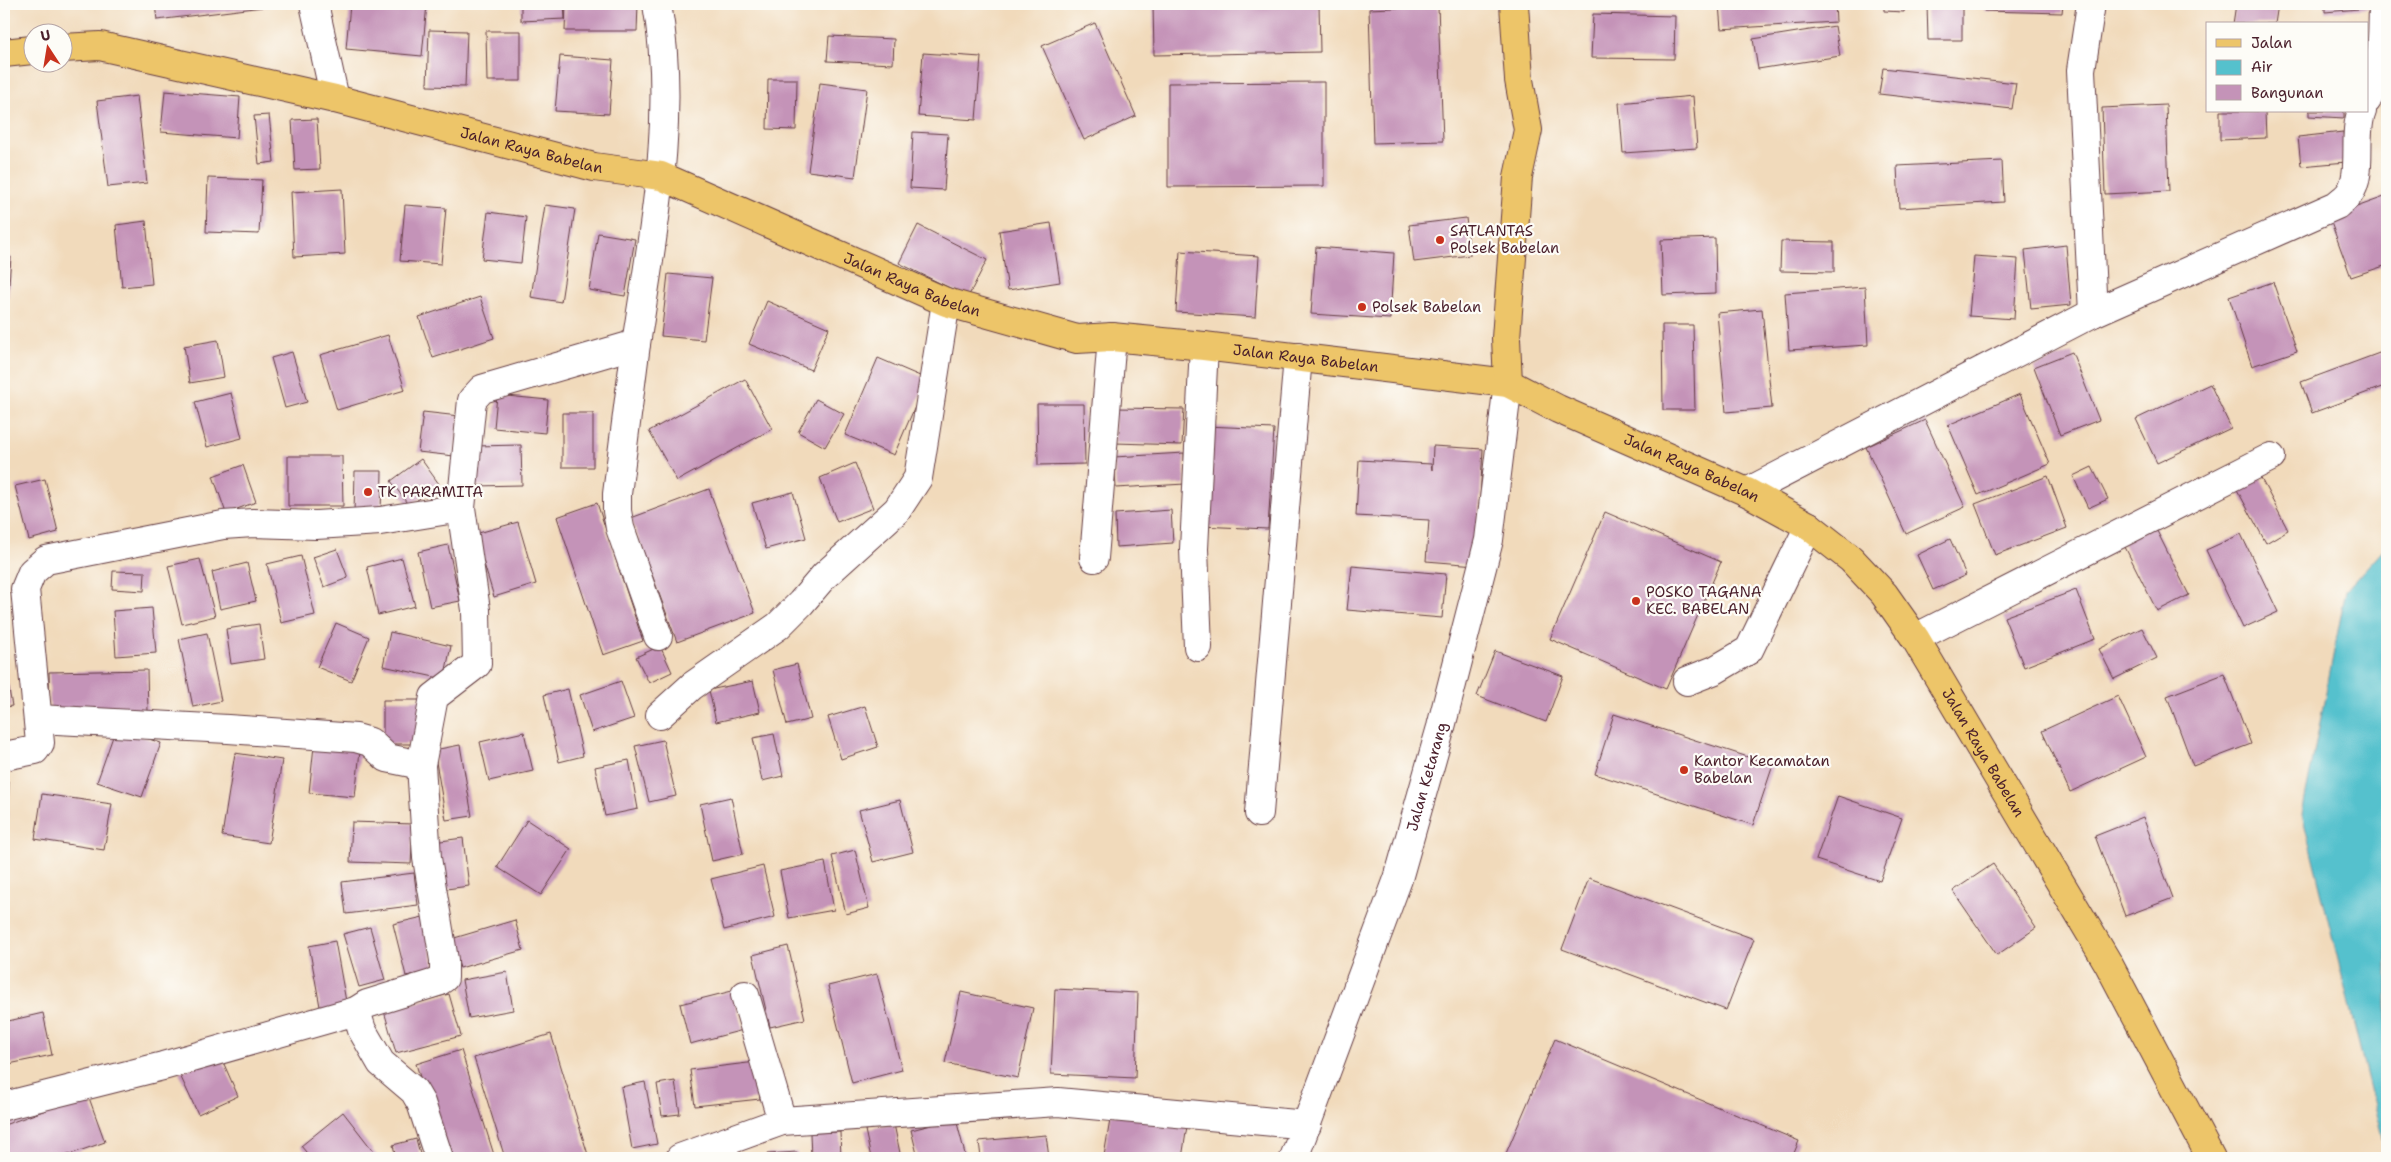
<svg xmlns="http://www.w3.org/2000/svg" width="2391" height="1162" viewBox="0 0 2391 1162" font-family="'Shantell Sans',sans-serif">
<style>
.water{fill:#55c1cd;stroke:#50707c}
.building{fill:#c493b8}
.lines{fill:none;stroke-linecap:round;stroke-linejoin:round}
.minor-casing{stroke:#633b41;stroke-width:30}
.major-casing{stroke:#633b41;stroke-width:30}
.minor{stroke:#fff;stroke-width:28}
.major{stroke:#edc569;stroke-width:28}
.poi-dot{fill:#c8321e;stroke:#fdfcf7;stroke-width:2}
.labels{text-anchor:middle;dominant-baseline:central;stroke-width:4.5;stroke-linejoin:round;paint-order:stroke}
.street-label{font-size:15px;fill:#4a1f2b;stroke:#fdfcf7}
.poi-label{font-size:15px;fill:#4a1f2b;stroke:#fdfcf7;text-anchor:start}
</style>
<rect width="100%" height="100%" fill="#fdfcf7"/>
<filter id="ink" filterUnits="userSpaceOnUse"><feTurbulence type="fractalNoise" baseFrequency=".02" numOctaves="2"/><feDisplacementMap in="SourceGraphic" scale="10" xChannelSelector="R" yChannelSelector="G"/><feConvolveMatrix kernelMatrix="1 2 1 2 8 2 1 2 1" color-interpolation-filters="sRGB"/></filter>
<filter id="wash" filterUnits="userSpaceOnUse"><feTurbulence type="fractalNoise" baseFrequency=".0096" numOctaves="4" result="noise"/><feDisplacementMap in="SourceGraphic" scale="20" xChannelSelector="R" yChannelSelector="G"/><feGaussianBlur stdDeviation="1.12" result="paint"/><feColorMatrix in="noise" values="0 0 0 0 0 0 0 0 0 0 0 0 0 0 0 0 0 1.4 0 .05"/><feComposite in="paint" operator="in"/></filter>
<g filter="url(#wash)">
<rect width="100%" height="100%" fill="#f1dabb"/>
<path class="water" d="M2387,545V1158L2302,814L2346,590Z"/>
<g id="blocks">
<path class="building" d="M155,4H270L271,6L157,20Z
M350,4H427L422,56L346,49Z
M521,4H564L565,19L521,21Z
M566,4H638L637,31H565Z
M1153,4H1319L1320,52L1154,55Z
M1719,4H1835L1836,22L1721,29Z
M1884,4H1905L1904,12L1884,11Z
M1927,4H1962V40H1928Z
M1984,4H2063L2062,13L1984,11Z
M2236,4H2278L2275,24H2233Z
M2325,4H2369L2370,8L2325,12Z
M1438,6L1443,141L1373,143L1369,9Z
M1593,14L1675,16L1674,59L1591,58Z
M1095,23L1136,116L1084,140L1042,46Z
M1835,26L1840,56L1758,69L1753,39Z
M429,30L467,31L465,87L427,86Z
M486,31H521V81H487Z
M829,36L894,39L893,64L827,61Z
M923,53L981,57L976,120L918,116Z
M560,56L613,60L609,114L555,111Z
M1883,68L2016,83L2012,109L1879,94Z
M768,79H797L796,130L767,129Z
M1324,82V186L1168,187V83Z
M820,83L867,89L855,177L808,171Z
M165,91L240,97L237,138L161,132Z
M137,96L147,183L108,187L97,101Z
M1693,96L1697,148L1623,153L1619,103Z
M2166,105L2169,191L2105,194L2102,108Z
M2220,111H2265L2266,138L2220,140Z
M2309,111H2344V118L2309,116Z
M269,115L274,162L259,164L254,116Z
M317,119L320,169L295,170L292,120Z
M913,132L948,134L944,190L910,188Z
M2343,132L2346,162L2301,166L2298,137Z
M2002,161L2004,202L1899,208L1897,166Z
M208,178L262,180L259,234L206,232Z
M342,189L345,254L294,257L291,192Z
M2387,196V265L2351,277L2329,217Z
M405,205L446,208L441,264L400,261Z
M545,205L575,209L561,302L531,297Z
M488,212L526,217L521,263L482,259Z
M1466,218L1470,255L1414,262L1409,225Z
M146,221L152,284L122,287L116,225Z
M1051,223L1060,282L1008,290L999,231Z
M918,225L987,260L968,297L899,263Z
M598,233L635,239L625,296L589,290Z
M1715,238L1716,293L1663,295L1661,240Z
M1781,241L1834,242V272L1780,271Z
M2066,245L2071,305L2031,309L2025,250Z
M1316,247L1394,253L1390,319L1311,314Z
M1180,251L1259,256L1255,317L1176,312Z
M1974,256L2018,259L2014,319L1969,316Z
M4,257H11L8,298H4Z
M668,274L712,278L704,340L661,336Z
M2273,282L2297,351L2252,366L2229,297Z
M1865,287L1868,345L1789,350L1785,293Z
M480,297L494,338L433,358L419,317Z
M767,301L829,328L811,370L749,344Z
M1762,309L1772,408L1726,412L1717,313Z
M1662,325H1693L1695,410H1663Z
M388,335L405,390L337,410L320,355Z
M218,340L224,377L190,383L184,346Z
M292,352L307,402L285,408L271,358Z
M2072,352L2099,420L2060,435L2034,367Z
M2382,352L2387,365V385L2312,413L2301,382Z
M878,358L927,379L894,455L845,435Z
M745,379L772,429L677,481L649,431Z
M2210,384L2231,428L2157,463L2136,419Z
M231,393L242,438L207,447L195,402Z
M2020,394L2050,464L1978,495L1948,425Z
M497,395L548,400L545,433L494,428Z
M816,399L844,414L825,447L798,432Z
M1037,404H1084L1085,464L1038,465Z
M1115,408L1184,409L1182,445L1115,443Z
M423,412L459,416L454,456L418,452Z
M562,413H593V467H562Z
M1925,420L1965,507L1906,534L1866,447Z
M1206,426L1274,429L1268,529L1200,526Z
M521,445L522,485L476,486V446Z
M1433,446L1483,449L1476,565L1426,561L1429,520L1356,516L1359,460L1431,464L1432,470Z
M1184,453L1185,484L1116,488L1114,457Z
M288,456H342L343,506H288Z
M421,459L439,484L409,506L391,481Z
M855,463L873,508L837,522L820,478Z
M243,465L256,502L226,513L213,476Z
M2092,467L2108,499L2088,508L2073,476Z
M355,471H382L381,515L354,514Z
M2257,471L2288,530L2266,543L2234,484Z
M2048,476L2067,528L1995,555L1975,504Z
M45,479L58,532L29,540L15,486Z
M709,489L755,613L677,642L631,518Z
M793,492L806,538L766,549L752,503Z
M597,503L643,641L603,655L557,517Z
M1171,510L1173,543L1116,547L1115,514Z
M1605,512L1721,562L1666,689L1550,639Z
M518,522L536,584L494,597L475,534Z
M2154,525L2189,595L2157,611L2122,541Z
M2241,534L2278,612L2243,628L2206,550Z
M1950,539L1966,575L1933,590L1917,555Z
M448,545L460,601L430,607L418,552Z
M337,549L348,578L324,587L313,557Z
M301,556L315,615L281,623L267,564Z
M402,558L415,606L378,615L367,567Z
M200,559L215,616L182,624L168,566Z
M247,563L256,601L220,609L212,572Z
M1352,566L1446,574L1442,618L1347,610Z
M113,571L145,572L144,591L112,589Z
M2076,590L2095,639L2024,667L2004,617Z
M152,608L156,653L116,656L113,611Z
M336,623L369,637L351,681L317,667Z
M259,624L264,659L231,664L226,629Z
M2142,628L2157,658L2114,679L2099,649Z
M390,632L451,646L444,679L383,666Z
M207,633L221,701L193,707L179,639Z
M660,646L672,672L649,683L636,657Z
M1495,651L1563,676L1546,722L1477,696Z
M4,662L12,706L4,707Z
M797,664L811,719L787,725L773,670Z
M147,670L148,712L50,713L49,672Z
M2224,674L2251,744L2193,766L2167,696Z
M621,681L634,718L592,732L580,695Z
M753,681L760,712L716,722L709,690Z
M568,689L583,756L559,762L544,695Z
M2118,696L2146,757L2070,792L2042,731Z
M383,700H421L420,744H383Z
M865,706L878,747L841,759L828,717Z
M1614,714L1773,765L1753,825L1595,774Z
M116,728L161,743L142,797L97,782Z
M524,732L533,771L489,781L480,742Z
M774,734L783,776L762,781L753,738Z
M663,740L676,796L649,802L635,746Z
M460,745L472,816L446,820L434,750Z
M314,746L360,751L355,797L309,793Z
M235,753L282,760L269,843L222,836Z
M629,760L638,809L605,816L595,767Z
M4,782H9L7,844H4Z
M42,794L112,804L104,850L35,839Z
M1838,796L1902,818L1880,881L1816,860Z
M731,797L743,854L712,861L700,804Z
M900,800L913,852L873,862L859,810Z
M2143,817L2173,898L2125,916L2095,836Z
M527,820L571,849L541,895L497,867Z
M352,822L413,824L411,864L350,862Z
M463,838L469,886L439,890L433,842Z
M855,850L869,908L846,914L832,856Z
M825,862L834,910L789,918L780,871Z
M1993,864L2036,928L1997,955L1953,891Z
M763,866L775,917L724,930L711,879Z
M414,873L418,905L346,914L342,882Z
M1589,878L1754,939L1726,1010L1562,949Z
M423,917L435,970L406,976L393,924Z
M515,920L523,950L460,968L451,939Z
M370,927L385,980L359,987L343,934Z
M335,941L347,1007L321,1012L309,946Z
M788,946L805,1019L770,1027L753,955Z
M507,972L513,1010L469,1018L462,980Z
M877,974L902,1070L852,1083L828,986Z
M1055,989L1138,993L1135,1078L1051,1074Z
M732,991L743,1030L690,1044L680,1004Z
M961,992L1033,1008L1018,1078L945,1063Z
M449,994L461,1036L396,1053L384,1011Z
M43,1013L52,1055L9,1064L4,1041V1022Z
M551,1034L589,1158H505L474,1058Z
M1555,1039L1799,1141L1792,1158H1504Z
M461,1050L495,1158H445L416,1064Z
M220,1055L238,1096L198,1114L179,1073Z
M756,1062L760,1099L695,1106L690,1070Z
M675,1081L680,1114L662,1116L657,1084Z
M645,1082L657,1144L632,1149L621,1087Z
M88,1095L105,1142L59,1158H4V1125Z
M343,1112L378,1157L376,1158H311L301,1146Z
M1111,1114L1187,1126L1182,1158H1121L1104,1156Z
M956,1119L966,1158H918L911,1130Z
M894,1124L901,1158H871L865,1130Z
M840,1132L841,1158H811L810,1133Z
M1046,1135L1049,1158H981L979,1141Z
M416,1139L421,1158H396L393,1145Z
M797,1152L798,1158H767V1154Z"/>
</g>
</g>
<g filter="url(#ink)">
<use href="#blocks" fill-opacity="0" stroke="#633b41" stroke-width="1"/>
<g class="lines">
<defs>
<g id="minor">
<path d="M314,4L335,99"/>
<path d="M2091,4L2081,70L2093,313"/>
<path d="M2367,100C2384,68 2382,40 2383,4"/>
<path d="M636,344L617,494V511L620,528L658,636"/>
<path d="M1747,492L2093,313L2337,205C2341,201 2346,198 2349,194C2364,174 2352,135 2362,111"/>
<path d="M1094,558L1112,337"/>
<path d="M1915,638L2271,457"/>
<path d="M1198,647L1194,549L1204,346"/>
<path d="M1687,681L1715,670L1749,650L1809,526"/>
<path d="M660,715L692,686L778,626L801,603L824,576L897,510L918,478L946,302"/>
<path d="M38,719L228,729L356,738L370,742L387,758L421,765"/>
<path d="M4,756L35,750L40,743L25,589L32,572L46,560L223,525L253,523L316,525L380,521L461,508L472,400L482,389L636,344C653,232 677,116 657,4"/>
<path d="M1259,813L1298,357"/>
<path d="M745,995L782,1121"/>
<path d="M4,1106L163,1066L356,1011"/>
<path d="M439,1158L421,1103L414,1091L381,1063L362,1030L356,1011L367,1004L438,982L444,978V960L427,858L421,765L434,697L477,664L476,610L461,508"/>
<path d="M680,1158L782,1121L1058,1102L1307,1125"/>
<path id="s1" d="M1294,1158L1398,879L1441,727L1489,540L1508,383"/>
</g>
<g id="major">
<path id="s2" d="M62,48L100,46L335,99L594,167L661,176L946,302L1077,339L1112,337L1204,346L1508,383L1558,409L1747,492L1809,526L1851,559L1884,594L1915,638L2108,963L2211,1158"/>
<path d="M4,53L32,50"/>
<path d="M1508,383L1506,338L1518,177L1528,130L1519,80L1514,4"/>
</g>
</defs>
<use href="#minor" class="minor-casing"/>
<use href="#major" class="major-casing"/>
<use href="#minor" class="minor"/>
<use href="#major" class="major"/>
</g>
</g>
<g class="poi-dot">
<circle cx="1440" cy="240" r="5"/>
<circle cx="1362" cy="307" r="5"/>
<circle cx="368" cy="492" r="5"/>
<circle cx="1636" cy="601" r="5"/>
<circle cx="1684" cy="770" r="5"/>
</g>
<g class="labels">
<g class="street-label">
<text stroke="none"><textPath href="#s2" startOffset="482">Jalan Raya Babelan</textPath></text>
<text stroke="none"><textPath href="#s2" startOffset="888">Jalan Raya Babelan</textPath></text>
<text stroke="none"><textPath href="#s2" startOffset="1292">Jalan Raya Babelan</textPath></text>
<text stroke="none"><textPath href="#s2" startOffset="1698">Jalan Raya Babelan</textPath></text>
<text stroke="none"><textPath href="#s2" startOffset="2118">Jalan Raya Babelan</textPath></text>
<text stroke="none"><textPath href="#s1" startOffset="404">Jalan Ketarang</textPath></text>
</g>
<g class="poi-label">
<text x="1450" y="231">SATLANTAS<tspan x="1450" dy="17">Polsek Babelan</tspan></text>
<text x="1372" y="307">Polsek Babelan</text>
<text x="378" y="492">TK PARAMITA</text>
<text x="1646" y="592">POSKO TAGANA<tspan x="1646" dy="17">KEC. BABELAN</tspan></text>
<text x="1694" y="761">Kantor Kecamatan<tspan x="1694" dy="17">Babelan</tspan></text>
</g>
</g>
<rect width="2391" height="1162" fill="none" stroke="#fdfcf7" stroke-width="20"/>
<rect x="2206" y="22" width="162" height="90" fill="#fdfcf7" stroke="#b5a4a5"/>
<rect x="2216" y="39" width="25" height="8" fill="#edc569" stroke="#b5a4a5"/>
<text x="2251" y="48" font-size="15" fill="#4a1f2b">Jalan</text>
<rect x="2216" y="60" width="25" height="15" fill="#55c1cd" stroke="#b5a4a5"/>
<text x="2251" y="72" font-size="15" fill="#4a1f2b">Air</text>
<rect x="2216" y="85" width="25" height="15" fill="#c493b8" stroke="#b5a4a5"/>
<text x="2251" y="98" font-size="15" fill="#4a1f2b">Bangunan</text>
<g transform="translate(48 48) rotate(348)"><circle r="24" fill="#fdfcf7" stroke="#b5a4a5"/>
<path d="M0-4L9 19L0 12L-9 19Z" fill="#c8321e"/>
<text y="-8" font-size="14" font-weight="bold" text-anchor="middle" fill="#4a1f2b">U</text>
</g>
</svg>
